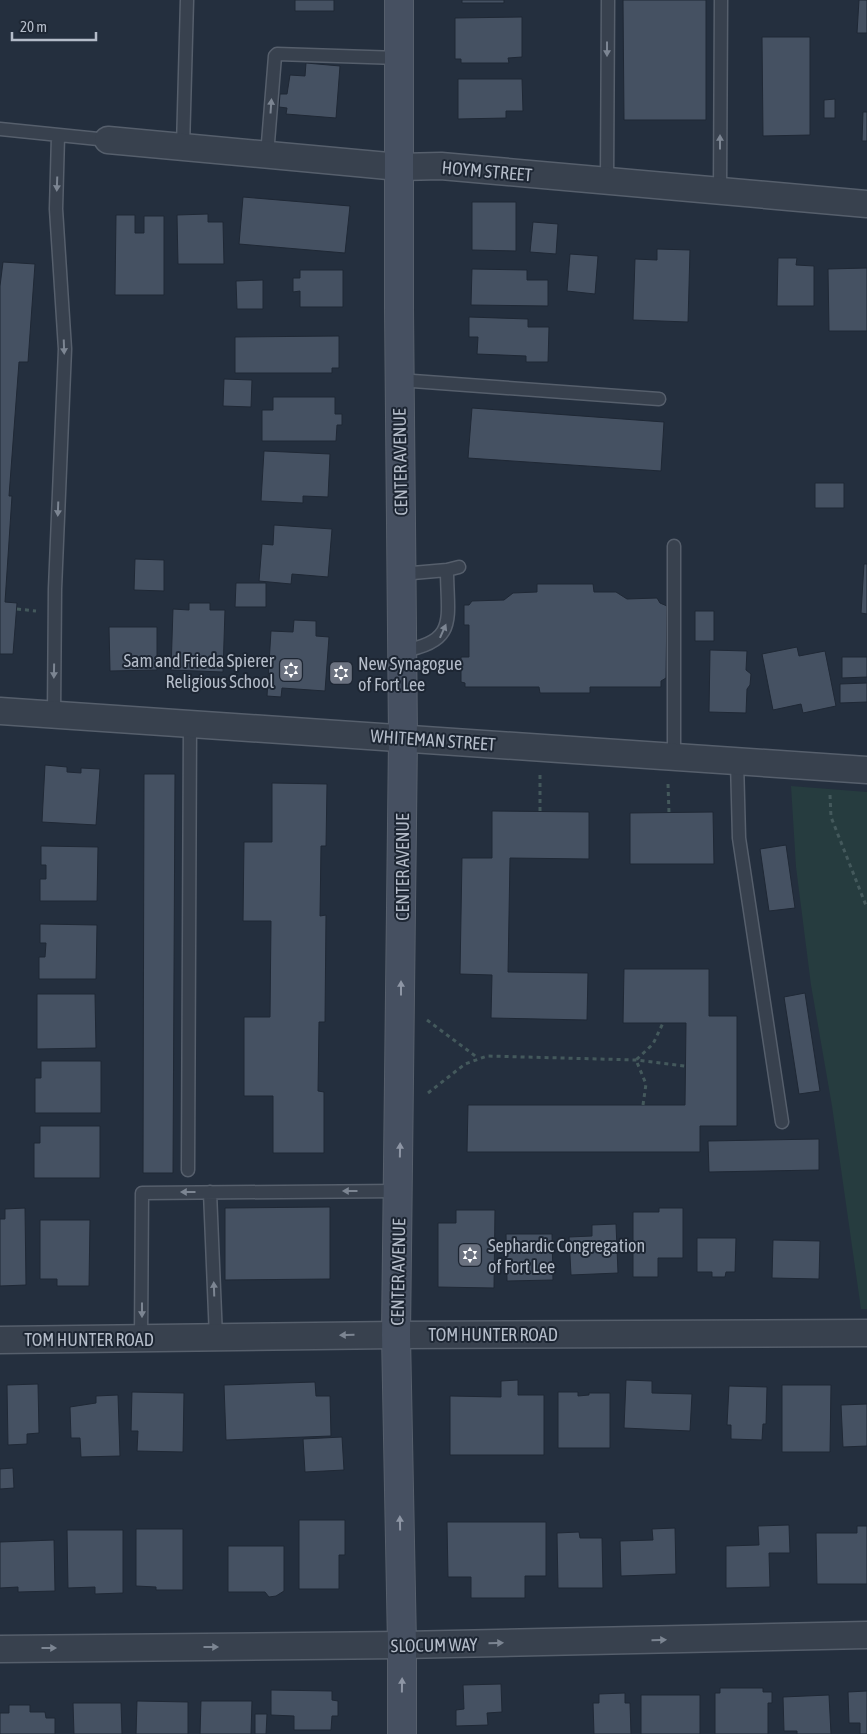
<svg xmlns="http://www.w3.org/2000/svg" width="867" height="1734" viewBox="0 0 867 1734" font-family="'Asap Condensed',sans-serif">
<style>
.green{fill:#263c3f}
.building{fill:#455162;stroke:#1f2835}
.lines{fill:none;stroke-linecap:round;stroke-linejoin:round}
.service-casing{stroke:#565f6c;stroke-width:15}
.minor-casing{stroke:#565f6c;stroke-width:29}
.secondary-casing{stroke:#565f6c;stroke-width:30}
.path{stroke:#44595c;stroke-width:3;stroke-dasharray:4 4;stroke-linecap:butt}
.service{stroke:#38414e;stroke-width:12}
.minor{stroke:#38414e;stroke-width:26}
.secondary{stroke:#465061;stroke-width:28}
.oneway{fill:#7c8592}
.oneway2{fill:#8e96a5}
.labels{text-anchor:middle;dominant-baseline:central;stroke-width:4;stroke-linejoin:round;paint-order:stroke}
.street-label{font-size:18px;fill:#b4bcc9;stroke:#1d2633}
.poi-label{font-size:18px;fill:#b4bcc9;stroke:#1d2633;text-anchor:start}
</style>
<rect width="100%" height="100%" fill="#242f3e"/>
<path class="green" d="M791,786L867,792V1309H861L832,1106L811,985L796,867Z"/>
<path class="building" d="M295,0H334V11H295Z
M462,0H504V3H462Z
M623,0H706V120H624Z
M859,0H867V33H857Z
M522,17V57L508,58L509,63H461V59H455V18Z
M762,37H810V135L763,136Z
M306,63L340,66L336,118L286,114L287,108L279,107L280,94H287L290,75L305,76Z
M458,79H522L523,111H506V118L458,119Z
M835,99V118H824V100Z
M863,112H867V141H862Z
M243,197L350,206L345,253L239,244Z
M472,202H516V251L472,250Z
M208,214V222H223L224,264H178L177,215Z
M116,215H135V233H144V216H164V295H115Z
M533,222L558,224L556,254L530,252Z
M657,249L690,250L688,322L633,320L635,259L657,260Z
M570,254L598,256L595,294L567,291Z
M778,258H797L796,265L814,266V306H777Z
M3,262L35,264L28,362H19L9,496H12L5,602L17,603L13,654H0V286Z
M867,268V331H829L828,269Z
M472,269L527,270V280H548V306L471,305Z
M300,270H343V307H300V291L293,292V278H300Z
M263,280V309H237L236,281Z
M469,317L528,319V327H549L548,362H526V356L477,354L478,337H469Z
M339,336V368H332V373H235V337Z
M224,379L252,380L251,407L223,406Z
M273,397H335V414H342V425H337L336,441H262V410H273Z
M472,408L664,422L661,471L468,458Z
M264,451L330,454L328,497L303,496V503L261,501Z
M815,483H844V508H815Z
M274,525L332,529L328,577L292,574L291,584L259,581L262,544L273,545Z
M135,559L164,560V591L134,590Z
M864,564H867V614L861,613Z
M236,583H266V607H235Z
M537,584H593L594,592H616L627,599L657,598L660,603L667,606L666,678L661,681V687H590V693H540L539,687H465V683L461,682V657H469V625H464V605H469L472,601L504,600L513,593L537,592Z
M189,603H210V610H225L223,672L171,670L173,609L189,610Z
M695,611H714V641H695Z
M294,620L316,621V636L329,637L325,691L282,688L281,697L267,696L271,631L293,632Z
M109,627H157V670L110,671Z
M797,647L799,656L825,651L836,706L803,713L801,704L773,710L762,654Z
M710,650L747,651L746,670L751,674L750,685L747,689L746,713L709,712Z
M842,657H867V677L842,678Z
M867,683V702L840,703V684Z
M45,765L67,767V772L81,773V768L100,769L96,825L42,822Z
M144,774H175L173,1173H143Z
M272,783L327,784L326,846H321L320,916L326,915L325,1022H319L318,1091L324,1092V1153H273V1096H244V1017H270L271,921H243L244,842H272Z
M492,811L589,812V859L510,858L508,972L588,973L587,1020L491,1018L492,975L460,974L462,858H492Z
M713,812L714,864H630V813Z
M786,845L795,908L769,911L760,849Z
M41,846L98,847L97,901H40V879H46V865H41Z
M40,924L97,925L96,979H39V957H45L46,943H40Z
M624,969H709V1016H737V1126H700V1152H467L468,1105H685L686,1023H623Z
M805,993L820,1091L799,1094L784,997Z
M37,994H95L96,1048L37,1049Z
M41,1061H101V1113H35V1078H41Z
M40,1126H100V1178H34V1143H40Z
M819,1139V1170L709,1172L708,1141Z
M330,1207V1279L225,1280V1208Z
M25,1208L26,1285L0,1286V1219H5V1209Z
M659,1208H683V1258H658V1277H633V1212H659Z
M456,1210H495L494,1288L438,1287V1223H456Z
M40,1220H90L89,1286H57V1279H40Z
M616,1224L618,1273L571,1275L569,1237L592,1236V1225Z
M506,1234H552L553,1280L507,1281Z
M697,1238H736L735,1272H726L725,1277H712V1272H697Z
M773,1240L820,1241L819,1279L772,1278Z
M518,1380V1395H544V1455H450V1396L501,1397V1381Z
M626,1380L652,1381V1393L692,1394L690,1431L624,1428Z
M315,1382L316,1396H330L331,1436L226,1440L224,1385Z
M38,1384L39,1433L27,1434V1444L8,1445L7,1385Z
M782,1385H831L830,1452H782Z
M729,1386L767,1387L766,1424H763L762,1440L731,1439V1425H727Z
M132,1392L184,1393L183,1452L137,1451L138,1431H131Z
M558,1392H578V1396L589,1395V1393H610V1448H558Z
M118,1395L120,1456L81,1457L80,1438H71L70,1407L96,1403V1396Z
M867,1404V1446L843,1447L841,1405Z
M342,1437L344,1470L305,1472L303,1439Z
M13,1468L14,1488L0,1489V1469Z
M299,1520H345V1555H339V1589H299Z
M447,1522H546V1576H525V1598H471V1577H448Z
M789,1525L790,1553H769L770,1587L726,1588V1546L759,1545L758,1526Z
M857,1526H867V1584H817L816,1533H857Z
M675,1528L676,1574L621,1576L620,1541L653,1540L652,1529Z
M136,1529H183V1590H156V1587L136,1586Z
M67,1530H123V1593L95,1594V1587L68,1588Z
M579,1532L580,1538H602L603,1588H558L557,1533Z
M54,1540L55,1591L18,1592V1587L0,1588V1542Z
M228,1546H284V1591L276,1596L269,1597L265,1592H228Z
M501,1684L502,1712L487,1713L488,1725L456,1726V1710L464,1709L463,1685Z
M720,1688H763V1692H772V1703H768V1734H715V1693H720Z
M271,1690L332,1691V1700L338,1701V1716H332L331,1730H294V1716L271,1715Z
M867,1691V1734H860V1723H849L848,1692Z
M625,1693V1703H630L631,1734H594L593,1703H599V1694Z
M641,1695H700V1734H641Z
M829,1695L831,1734H797V1731H784L783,1697Z
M137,1701L188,1702V1734H136Z
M201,1701H252L251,1734H200Z
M73,1703H121L122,1734H74Z
M9,1705H30V1712H45L46,1718H55V1734H0V1713H9Z
M255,1714H267L266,1734H255Z"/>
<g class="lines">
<defs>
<path id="service" d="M0,129L108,140
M183,147L187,0
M267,155L275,56L277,54L399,58
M607,181L608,0
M720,191L721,0
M399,380L659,399
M674,546V757
M401,574L447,570L459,567
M402,651C459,642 447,618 447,570
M54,714L55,589L65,349L56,209L58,136
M737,761L739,838L782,1122
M188,1170L190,725
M210,1192L216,1338
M141,1339L142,1193L399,1191"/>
<path id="minor" d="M108,140L399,167L441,166L867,204
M0,711L867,770
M0,1340L396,1335L867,1333
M0,1649L402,1645L867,1635"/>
<path id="secondary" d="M399,0V309L403,738L396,1335L402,1645V1734"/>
</defs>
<use href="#service" class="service-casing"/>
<use href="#minor" class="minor-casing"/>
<use href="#secondary" class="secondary-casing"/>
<path class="path" d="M17,609L36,611
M668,784L669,813
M830,795L831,817L867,908
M540,811V774
M427,1020L478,1058
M428,1093L465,1064L487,1056L636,1060L685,1066
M643,1105L646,1084L636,1060L653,1044L663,1023"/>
<use href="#service" class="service"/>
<use href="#minor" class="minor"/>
<use href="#secondary" class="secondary"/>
</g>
<defs><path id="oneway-solid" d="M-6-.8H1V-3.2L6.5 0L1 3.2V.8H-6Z" transform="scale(1.25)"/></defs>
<g class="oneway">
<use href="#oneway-solid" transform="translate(607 49) rotate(90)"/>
<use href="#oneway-solid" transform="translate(271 106) rotate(-86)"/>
<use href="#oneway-solid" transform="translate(720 142) rotate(-90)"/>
<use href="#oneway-solid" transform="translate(57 184) rotate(92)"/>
<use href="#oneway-solid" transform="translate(64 347) rotate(88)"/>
<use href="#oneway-solid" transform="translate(58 509) rotate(92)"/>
<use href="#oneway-solid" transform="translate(443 631) rotate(-66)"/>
<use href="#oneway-solid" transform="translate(54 671) rotate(91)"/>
<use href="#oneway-solid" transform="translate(350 1191) rotate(180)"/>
<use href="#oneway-solid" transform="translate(188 1192) rotate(180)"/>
<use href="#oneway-solid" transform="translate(214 1289) rotate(-92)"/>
<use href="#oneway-solid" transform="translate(142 1310) rotate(90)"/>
<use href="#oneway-solid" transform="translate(347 1335) rotate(179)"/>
<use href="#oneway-solid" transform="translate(659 1640) rotate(-1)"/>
<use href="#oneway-solid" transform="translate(496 1643) rotate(-1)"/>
<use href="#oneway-solid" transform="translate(211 1647)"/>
<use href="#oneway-solid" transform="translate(49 1648)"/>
</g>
<g class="oneway2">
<use href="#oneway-solid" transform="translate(401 988) rotate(-90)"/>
<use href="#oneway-solid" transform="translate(400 1150) rotate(-89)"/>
<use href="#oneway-solid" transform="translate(400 1523) rotate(-91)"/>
<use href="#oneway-solid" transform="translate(402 1685) rotate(-89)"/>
</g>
<defs>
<symbol id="synagogue-square" viewBox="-11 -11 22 22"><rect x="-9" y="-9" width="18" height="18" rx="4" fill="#6b7280" stroke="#1d2633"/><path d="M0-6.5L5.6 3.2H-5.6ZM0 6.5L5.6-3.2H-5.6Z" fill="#fff"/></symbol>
</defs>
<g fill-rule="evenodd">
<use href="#synagogue-square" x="277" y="656" width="28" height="28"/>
<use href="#synagogue-square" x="327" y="659" width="28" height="28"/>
<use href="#synagogue-square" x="456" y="1241" width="28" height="28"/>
</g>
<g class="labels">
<g class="street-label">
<text transform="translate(487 171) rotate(5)">HOYM STREET</text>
<text transform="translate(400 462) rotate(-91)">CENTER AVENUE</text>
<text transform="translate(433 740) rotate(4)">WHITEMAN STREET</text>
<text transform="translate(402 867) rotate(-90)">CENTER AVENUE</text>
<text transform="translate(398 1272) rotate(-89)">CENTER AVENUE</text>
<text x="493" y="1334">TOM HUNTER ROAD</text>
<text x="89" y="1339">TOM HUNTER ROAD</text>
<text transform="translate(434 1645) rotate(-1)">SLOCUM WAY</text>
</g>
<g class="poi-label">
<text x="274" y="660" text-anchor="end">Sam and Frieda Spierer<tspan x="274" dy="21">Religious School</tspan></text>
<text x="358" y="663">New Synagogue<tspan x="358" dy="21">of Fort Lee</tspan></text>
<text x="488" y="1245">Sephardic Congregation<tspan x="488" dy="21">of Fort Lee</tspan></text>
</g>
</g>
<path d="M12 32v8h84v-8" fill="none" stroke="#b4bcc9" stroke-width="2.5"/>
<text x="20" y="32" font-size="15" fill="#b4bcc9" stroke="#1d2633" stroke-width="4" paint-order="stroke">20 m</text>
</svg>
